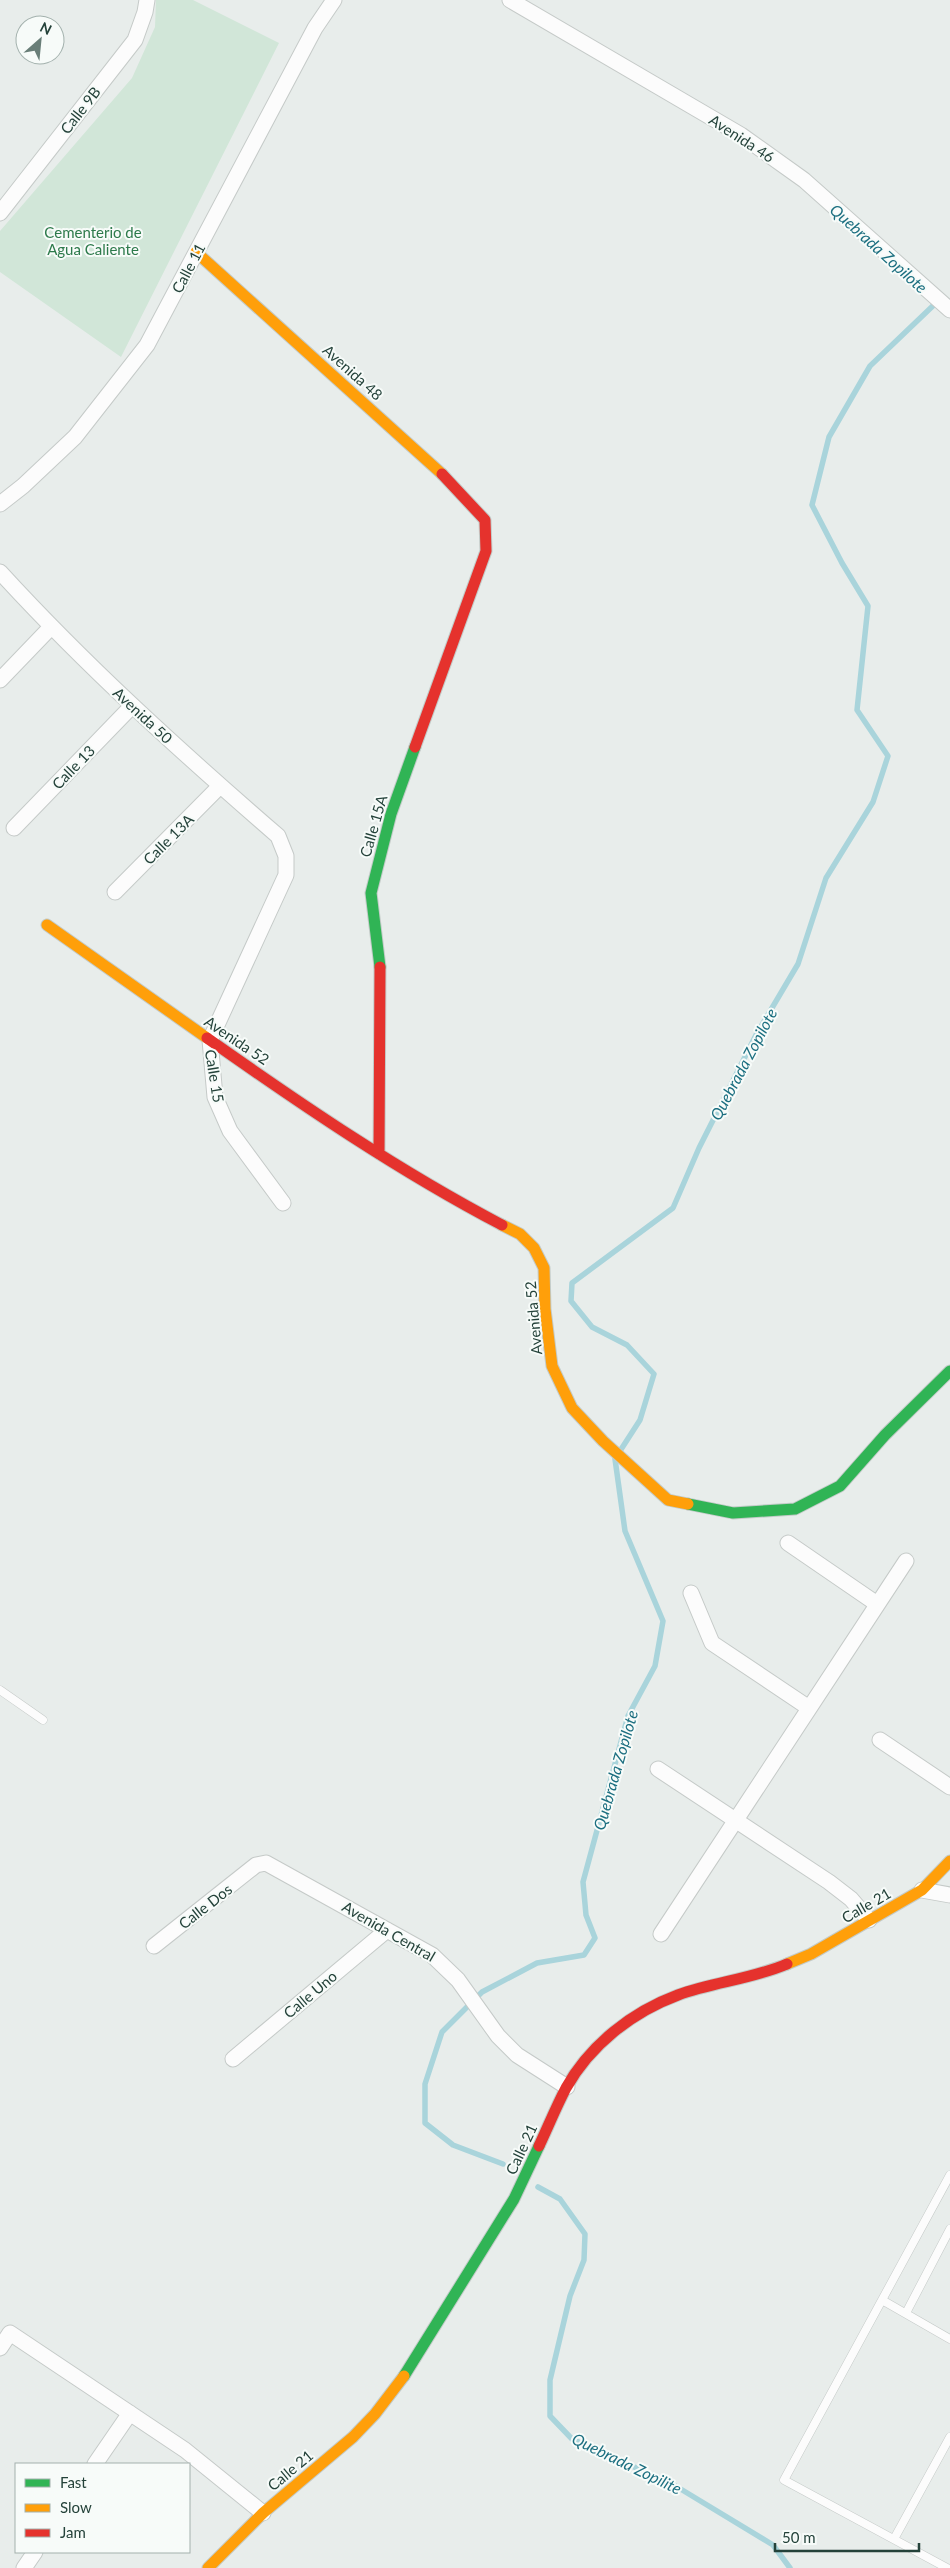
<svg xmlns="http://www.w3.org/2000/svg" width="950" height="2568" viewBox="0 0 950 2568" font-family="Lato,sans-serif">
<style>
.green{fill:#d1e6d8}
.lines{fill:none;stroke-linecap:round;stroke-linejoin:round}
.stream{stroke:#a9d4db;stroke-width:5.5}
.lane-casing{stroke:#c5cac8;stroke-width:9}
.street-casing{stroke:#c5cac8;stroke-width:17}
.fast-casing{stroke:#c3cbc8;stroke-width:13}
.slow-casing{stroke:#c3cbc8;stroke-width:13}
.jam-casing{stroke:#c3cbc8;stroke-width:13}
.lane{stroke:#fcfcfc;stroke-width:8}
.street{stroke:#fcfcfc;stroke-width:15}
.fast{stroke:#30b455;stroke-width:11}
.slow{stroke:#ff9f0a;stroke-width:11}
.jam{stroke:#e5322d;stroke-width:11}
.labels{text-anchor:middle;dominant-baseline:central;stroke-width:4;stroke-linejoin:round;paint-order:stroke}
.street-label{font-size:15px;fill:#24423a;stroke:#f7fbf9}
.park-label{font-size:15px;fill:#2d7a4b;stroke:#f7fbf9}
.water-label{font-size:16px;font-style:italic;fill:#1c6f80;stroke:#f7fbf9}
</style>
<rect width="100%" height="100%" fill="#e8edeb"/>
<path class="green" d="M156,0H193L279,43L121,357L0,272V231L132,78L155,27Z"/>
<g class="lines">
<path class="stream" d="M620,1451L640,1420L654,1374L627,1345L592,1327L571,1301L572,1283L673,1208L699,1148L756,1035L798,964L826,878L873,802L888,756L857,710L868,606L842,563L812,505L829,437L870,366L938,301
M503,2164L453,2145L425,2123V2084L442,2032L482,1992L537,1963L584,1955L595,1938L586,1915L583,1882L628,1716L655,1666L663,1621L625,1531L615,1459
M538,2187L560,2199L585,2234L584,2260L570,2296L550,2380V2416L572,2439L674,2485L773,2545L790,2568"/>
<defs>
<path id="lane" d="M0,1690L43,1720
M882,2300L950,2339
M906,2313L950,2229
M894,2539L950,2437
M947,2568L784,2480L950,2175"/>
<path id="street" d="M510,0L741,135L804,180L950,310
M0,213L135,40L145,12L147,0
M0,504L23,486L75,437L147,345L315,28L334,0
M0,572C86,666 181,752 278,836L286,856V875L210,1040L215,1097L230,1131L283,1203
M0,680L51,627
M14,828L132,706
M115,892L220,786
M788,1543L877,1604
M691,1593L712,1643L809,1708
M880,1740L950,1787
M658,1769L829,1882L851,1899L869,1920
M922,1890L950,1895
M661,1934L906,1561
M154,1946L256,1865L266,1863L432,1955L458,1980L498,2036L517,2055L567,2087
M233,2059L387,1930
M0,2348L10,2333L185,2450L263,2513
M95,2464L130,2413
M24,2568L35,2552"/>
<path id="fast" d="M380,967L371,893L391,814L415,747
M688,1504L733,1513L795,1509L840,1486L885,1435L950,1371
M404,2376L514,2199L539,2146"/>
<path id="slow" d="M196,252L442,474
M47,925L207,1038
M502,1225L520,1234L534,1248L544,1268L545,1309L552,1366L572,1408L603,1441L668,1500L688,1504
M787,1964L811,1954L922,1890L950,1861
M208,2568L263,2513L353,2437L375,2414L404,2376"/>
<path id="jam" d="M415,747L486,551L485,520L442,474
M207,1038C302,1105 399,1171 502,1225
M379,1154L380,967
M539,2146C548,2127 556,2107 566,2088C590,2045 632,2012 678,1995C714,1982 752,1979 787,1964"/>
</defs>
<use href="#lane" class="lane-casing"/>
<use href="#street" class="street-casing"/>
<use href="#fast" class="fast-casing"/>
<use href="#slow" class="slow-casing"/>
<use href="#jam" class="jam-casing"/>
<use href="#lane" class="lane"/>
<use href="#street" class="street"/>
<use href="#fast" class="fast"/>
<use href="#slow" class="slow"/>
<use href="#jam" class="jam"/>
</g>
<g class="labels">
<g class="street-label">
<text transform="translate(80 110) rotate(-52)">Calle 9B</text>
<text transform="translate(742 138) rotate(33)">Avenida 46</text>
<text transform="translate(188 268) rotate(-62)">Calle 11</text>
<text transform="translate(353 372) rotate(42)">Avenida 48</text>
<text transform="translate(143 715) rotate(43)">Avenida 50</text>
<text transform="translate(73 767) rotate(-46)">Calle 13</text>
<text transform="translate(373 826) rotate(-74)">Calle 15A</text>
<text transform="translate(168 839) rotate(-45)">Calle 13A</text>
<text transform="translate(237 1040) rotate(34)">Avenida 52</text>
<text transform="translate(215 1076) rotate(81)">Calle 15</text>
<text transform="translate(533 1318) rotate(-95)">Avenida 52</text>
<text transform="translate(866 1905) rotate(-30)">Calle 21</text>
<text transform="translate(205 1906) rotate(-38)">Calle Dos</text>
<text transform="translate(389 1931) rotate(30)">Avenida Central</text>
<text transform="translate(310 1994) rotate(-40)">Calle Uno</text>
<text transform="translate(521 2149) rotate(-65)">Calle 21</text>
<text transform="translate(290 2470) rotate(-40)">Calle 21</text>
</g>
<g class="park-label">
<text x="93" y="232">Cementerio de<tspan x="93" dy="17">Agua Caliente</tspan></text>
</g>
<g class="water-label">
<text transform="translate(879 248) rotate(42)">Quebrada Zopilote</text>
<text transform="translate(743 1064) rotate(-62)">Quebrada Zopilote</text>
<text transform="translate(615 1770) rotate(-74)">Quebrada Zopilote</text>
<text transform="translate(627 2463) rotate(26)">Quebrada Zopilite</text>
</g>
</g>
<rect x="15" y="2463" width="175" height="90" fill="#f7fbf9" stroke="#a3b1ad"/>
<rect x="25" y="2479" width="25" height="8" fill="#30b455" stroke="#a3b1ad"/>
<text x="60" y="2488" font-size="15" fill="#24423a">Fast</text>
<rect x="25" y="2504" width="25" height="8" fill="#ff9f0a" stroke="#a3b1ad"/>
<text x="60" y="2513" font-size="15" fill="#24423a">Slow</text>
<rect x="25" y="2529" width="25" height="8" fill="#e5322d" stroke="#a3b1ad"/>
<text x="60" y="2538" font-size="15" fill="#24423a">Jam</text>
<g transform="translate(40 40) rotate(27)"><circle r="24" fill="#f7fbf9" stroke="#a3b1ad"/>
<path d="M0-4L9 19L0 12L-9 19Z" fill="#697e78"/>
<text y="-8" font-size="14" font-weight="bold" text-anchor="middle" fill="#24423a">N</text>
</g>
<path d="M775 2543v8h144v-8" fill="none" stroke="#24423a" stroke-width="2.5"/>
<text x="782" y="2543" font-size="15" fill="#24423a" stroke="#f7fbf9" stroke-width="4" paint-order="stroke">50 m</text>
</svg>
